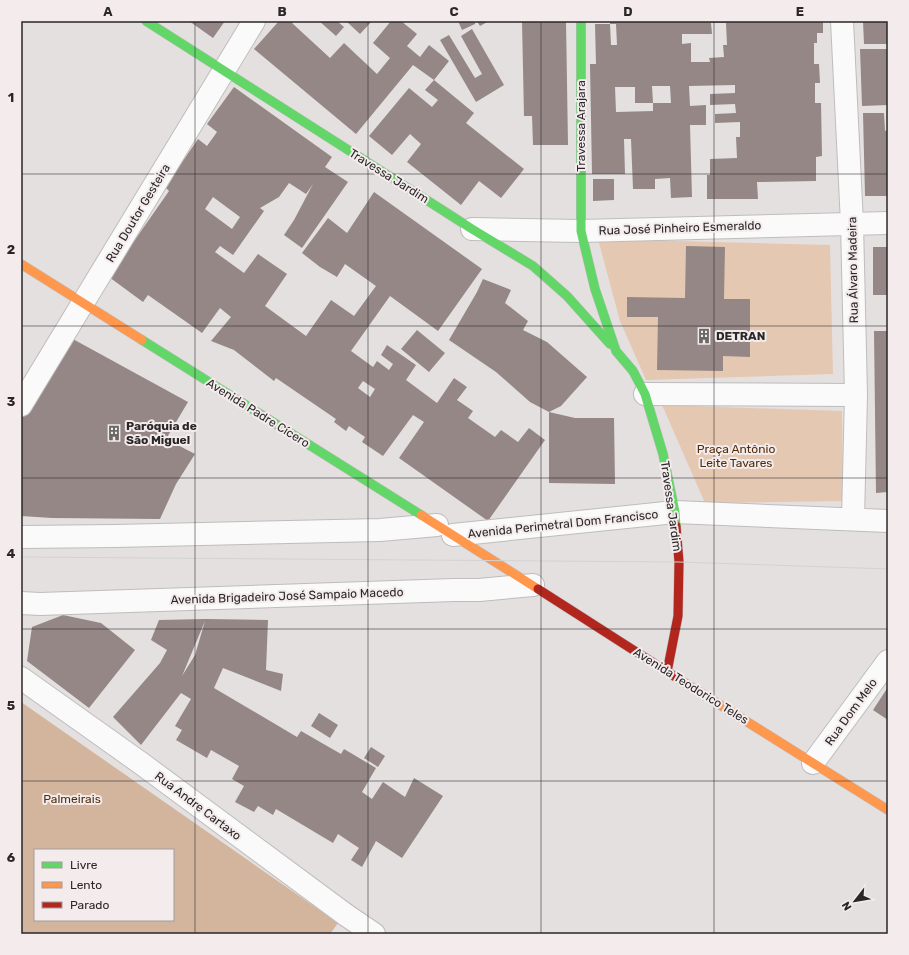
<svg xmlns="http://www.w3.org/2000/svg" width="909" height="955" viewBox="0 0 909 955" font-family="Rubik,sans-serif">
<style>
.green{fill:#e5c8b1}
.forest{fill:#d2b59c;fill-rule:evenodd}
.building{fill:#948785;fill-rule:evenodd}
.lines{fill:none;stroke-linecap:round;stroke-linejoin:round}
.street-casing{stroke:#bfbcbd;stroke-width:24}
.fast-casing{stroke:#bfbcbd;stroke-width:10}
.slow-casing{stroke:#bfbcbd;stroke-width:10}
.jam-casing{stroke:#bfbcbd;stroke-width:10}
.street{stroke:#fbfafa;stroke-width:22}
.fast{stroke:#63d668;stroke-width:9}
.slow{stroke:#ff974d;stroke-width:9}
.jam{stroke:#b3261e;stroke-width:9}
.tram{stroke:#d3d2d2;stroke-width:1}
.grid{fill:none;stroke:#2a2728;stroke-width:1;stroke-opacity:0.55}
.labels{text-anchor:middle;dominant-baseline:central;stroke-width:4;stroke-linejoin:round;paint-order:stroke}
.street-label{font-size:12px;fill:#2a2728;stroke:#f3ebec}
.poi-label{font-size:12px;font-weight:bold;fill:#2a2728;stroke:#f3ebec;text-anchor:start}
.park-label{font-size:12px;fill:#502e0a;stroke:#f3ebec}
.neatline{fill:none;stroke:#2a2728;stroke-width:1.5}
.grid-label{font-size:13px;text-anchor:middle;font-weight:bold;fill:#2a2728}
</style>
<rect width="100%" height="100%" fill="#e4e0e0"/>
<path class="green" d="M598,239L830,245L833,374L646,380L620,321Z
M662,405L842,411L843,501L705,503Z"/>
<path class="forest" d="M21,702L338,923L330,934H21ZM35,850H173V920H35Z"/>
<path class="building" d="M189,21H225L213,38Z
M279,21H295L292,23L330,58L344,43L377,74L390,58L373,43L391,21H401L417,34L407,46L420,57L429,45L449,61L434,80L413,65L356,134L254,49Z
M319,21H337L344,27L336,36Z
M346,21H372L360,34Z
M458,21H475V24L462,30Z
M477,21H489L480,26Z
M522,21H566L568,145H533L532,116H524Z
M610,21H823V33H817V43H814V64H819L820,83H815V103H821L822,156L816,157V181L757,182L758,199H707V175H710V159L737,158L736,137H740V122L715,123V114L736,113L735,104L710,105V94L735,93V85L689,86L690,106L706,105V125H690L692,197L671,198L670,178L655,179V189H633L631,139H624L625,174H592L590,64H596L595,24H610L611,45H617L616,24H610ZM711,23H726L727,45H723L724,57L709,58L710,62H691V43L682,44V34H712ZM652,86H670L671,103H653V111L616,112L615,87H635V103H653Z
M863,21H888V44H864Z
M472,29L504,85L476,102L440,40L449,35L475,78L482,74L461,36Z
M860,49H888V105L862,106Z
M434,80L474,113L466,123L524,169L501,198L479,181L461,205L407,162L421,144L410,134L392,155L369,136L409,88L432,107L438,100L425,90Z
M234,87L332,157L325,167L348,182L302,248L284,235L294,220L313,184L306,194L289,183L279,197L260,208L264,211L233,255L220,246L215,252L244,273L258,254L287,274L265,306L306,336L331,300L354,316L376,286L345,264L337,277L320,267L302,253L328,218L347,233L374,192L482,269L438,331L390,296L351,351L373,367L377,361L389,370L393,364L381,355L387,345L416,365L406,380L437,403L454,378L467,387L457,400L473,411L468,418L495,437L501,430L518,442L529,428L545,440L488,521L399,458L424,422L413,415L383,456L362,442L365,437L349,426L346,431L334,422L336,419L276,378L274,381L234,350L211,341L231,317L220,308L202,333L148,295L143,302L109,277L169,191L165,187L198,139L207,146L217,132L207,124ZM213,197L240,217L232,229L205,209ZM363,381L375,389L370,397L358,388Z
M863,113H884L885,131L888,130V196H865Z
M593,179H614V200L593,201Z
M686,246L725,247L724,299H750V357L723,356V371L657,370L658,317H627V297L685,298Z
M873,247H888V295H873Z
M483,279L511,290L505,303L528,321L523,330L547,342L587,377L561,406L549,412L575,418H614L615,484L549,483V412L530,402L496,372L449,340L477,292Z
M417,330L445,353L429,372L401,349Z
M874,331H888V492L876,493Z
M71,338L188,402L166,439L195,454L176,484L160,519L52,518L21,516V418Z
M63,615L101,623L135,650L89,708L27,661L32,627Z
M206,619L268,620L266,670L283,674L281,691L223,668L214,688L297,737L301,731L341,754L344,749L376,768L362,792L372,799L383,782L405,797L414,778L443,796L402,858L376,841L362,867L351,860L359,848L338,834L333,843L276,809L273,815L258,806L254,812L235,802L244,786L232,779L239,766L211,750L207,758L176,740L182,730L175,726L191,699L181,693L141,745L113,717L160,663L167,650L151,640L159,620ZM205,621L195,655L182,676Z
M888,687V720L873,710Z
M319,713L338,725L330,738L311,726Z
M371,747L385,756L378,767L364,758Z"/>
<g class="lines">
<defs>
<path id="street" d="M842,21L852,223L856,395L853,519
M472,229L581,231L888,223
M645,394L856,395
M21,405L254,21
M453,535L675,512L888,521
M21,537L115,536L380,530L437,525
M21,603L40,604L454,590H479L533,585
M21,678L142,764L346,915L374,934
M813,763L888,661"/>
<path id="fast" d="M146,21L472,229L533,266L567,296L610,344
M581,21V231L595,289L616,351L633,371L645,394L663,454L675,512L676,526
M142,340L421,515"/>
<path id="slow" d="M21,264L142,340
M421,515L538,589
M677,678L888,810"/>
<path id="jam" d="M538,589L677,678
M667,672L678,616L679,562L676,526"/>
</defs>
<use href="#street" class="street-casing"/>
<use href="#fast" class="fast-casing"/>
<use href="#slow" class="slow-casing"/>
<use href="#jam" class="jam-casing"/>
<use href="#street" class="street"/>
<use href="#fast" class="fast"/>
<use href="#slow" class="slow"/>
<use href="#jam" class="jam"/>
<path class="tram" d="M21,557L679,562L888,569"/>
</g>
<path class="grid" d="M195,21V934M368,21V934M541,21V934M714,21V934M21,174H888M21,326H888M21,478H888M21,629H888M21,781H888"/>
<defs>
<symbol id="building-bare" viewBox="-9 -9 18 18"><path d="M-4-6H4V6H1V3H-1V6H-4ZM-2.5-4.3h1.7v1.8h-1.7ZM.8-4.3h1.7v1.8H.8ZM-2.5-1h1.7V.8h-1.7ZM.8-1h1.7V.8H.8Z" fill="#6b6868" stroke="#f3ebec" stroke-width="2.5" paint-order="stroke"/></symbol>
</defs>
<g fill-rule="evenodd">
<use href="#building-bare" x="693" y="325" width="22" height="22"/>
<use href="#building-bare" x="103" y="422" width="22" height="22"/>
</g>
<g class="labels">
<g class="street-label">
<text transform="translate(581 126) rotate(-90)">Travessa Arajara</text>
<text transform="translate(389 176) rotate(32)">Travessa Jardim</text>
<text transform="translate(138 213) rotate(-59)">Rua Doutor Gesteira</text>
<text transform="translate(680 228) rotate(-2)">Rua José Pinheiro Esmeraldo</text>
<text transform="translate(853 270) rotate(-91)">Rua Álvaro Madeira</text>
<text transform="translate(258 413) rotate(32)">Avenida Padre Cícero</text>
<text transform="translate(671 506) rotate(82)">Travessa Jardim</text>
<text transform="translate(563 524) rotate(-6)">Avenida Perimetral Dom Francisco</text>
<text transform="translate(287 596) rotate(-2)">Avenida Brigadeiro José Sampaio Macedo</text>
<text transform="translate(691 686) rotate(32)">Avenida Teodorico Teles</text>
<text transform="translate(851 712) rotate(-54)">Rua Dom Melo</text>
<text transform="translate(198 806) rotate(37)">Rua Andre Cartaxo</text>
</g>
<g class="poi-label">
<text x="716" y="336">DETRAN</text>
<text x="126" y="426">Paróquia de<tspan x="126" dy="14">São Miguel</tspan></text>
</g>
<g class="park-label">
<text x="736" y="449">Praça Antônio<tspan x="736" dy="14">Leite Tavares</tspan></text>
<text x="72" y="799">Palmeirais</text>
</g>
</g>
<rect width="909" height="955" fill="none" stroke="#f3ebec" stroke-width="44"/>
<rect x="34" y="849" width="140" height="72" fill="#f3ebec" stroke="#a39d9e"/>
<rect x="42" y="862" width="20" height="6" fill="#63d668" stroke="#a39d9e"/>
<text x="70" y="869" font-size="12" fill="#2a2728">Livre</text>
<rect x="42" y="882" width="20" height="6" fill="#ff974d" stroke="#a39d9e"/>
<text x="70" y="889" font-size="12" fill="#2a2728">Lento</text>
<rect x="42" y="902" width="20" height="6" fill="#b3261e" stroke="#a39d9e"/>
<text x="70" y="909" font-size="12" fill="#2a2728">Parado</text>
<g transform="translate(855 901) rotate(239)" stroke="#f3ebec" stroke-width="3" paint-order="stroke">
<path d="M0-3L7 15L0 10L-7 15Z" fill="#2a2728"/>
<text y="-6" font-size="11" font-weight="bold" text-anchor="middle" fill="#2a2728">N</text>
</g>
<rect x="22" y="22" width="865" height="911" class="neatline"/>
<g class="grid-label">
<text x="108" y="16">A</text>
<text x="282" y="16">B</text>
<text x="454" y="16">C</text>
<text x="628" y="16">D</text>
<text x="800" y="16">E</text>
<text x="11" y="102">1</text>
<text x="11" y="254">2</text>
<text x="11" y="406">3</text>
<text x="11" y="558">4</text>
<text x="11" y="710">5</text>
<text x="11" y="862">6</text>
</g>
</svg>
